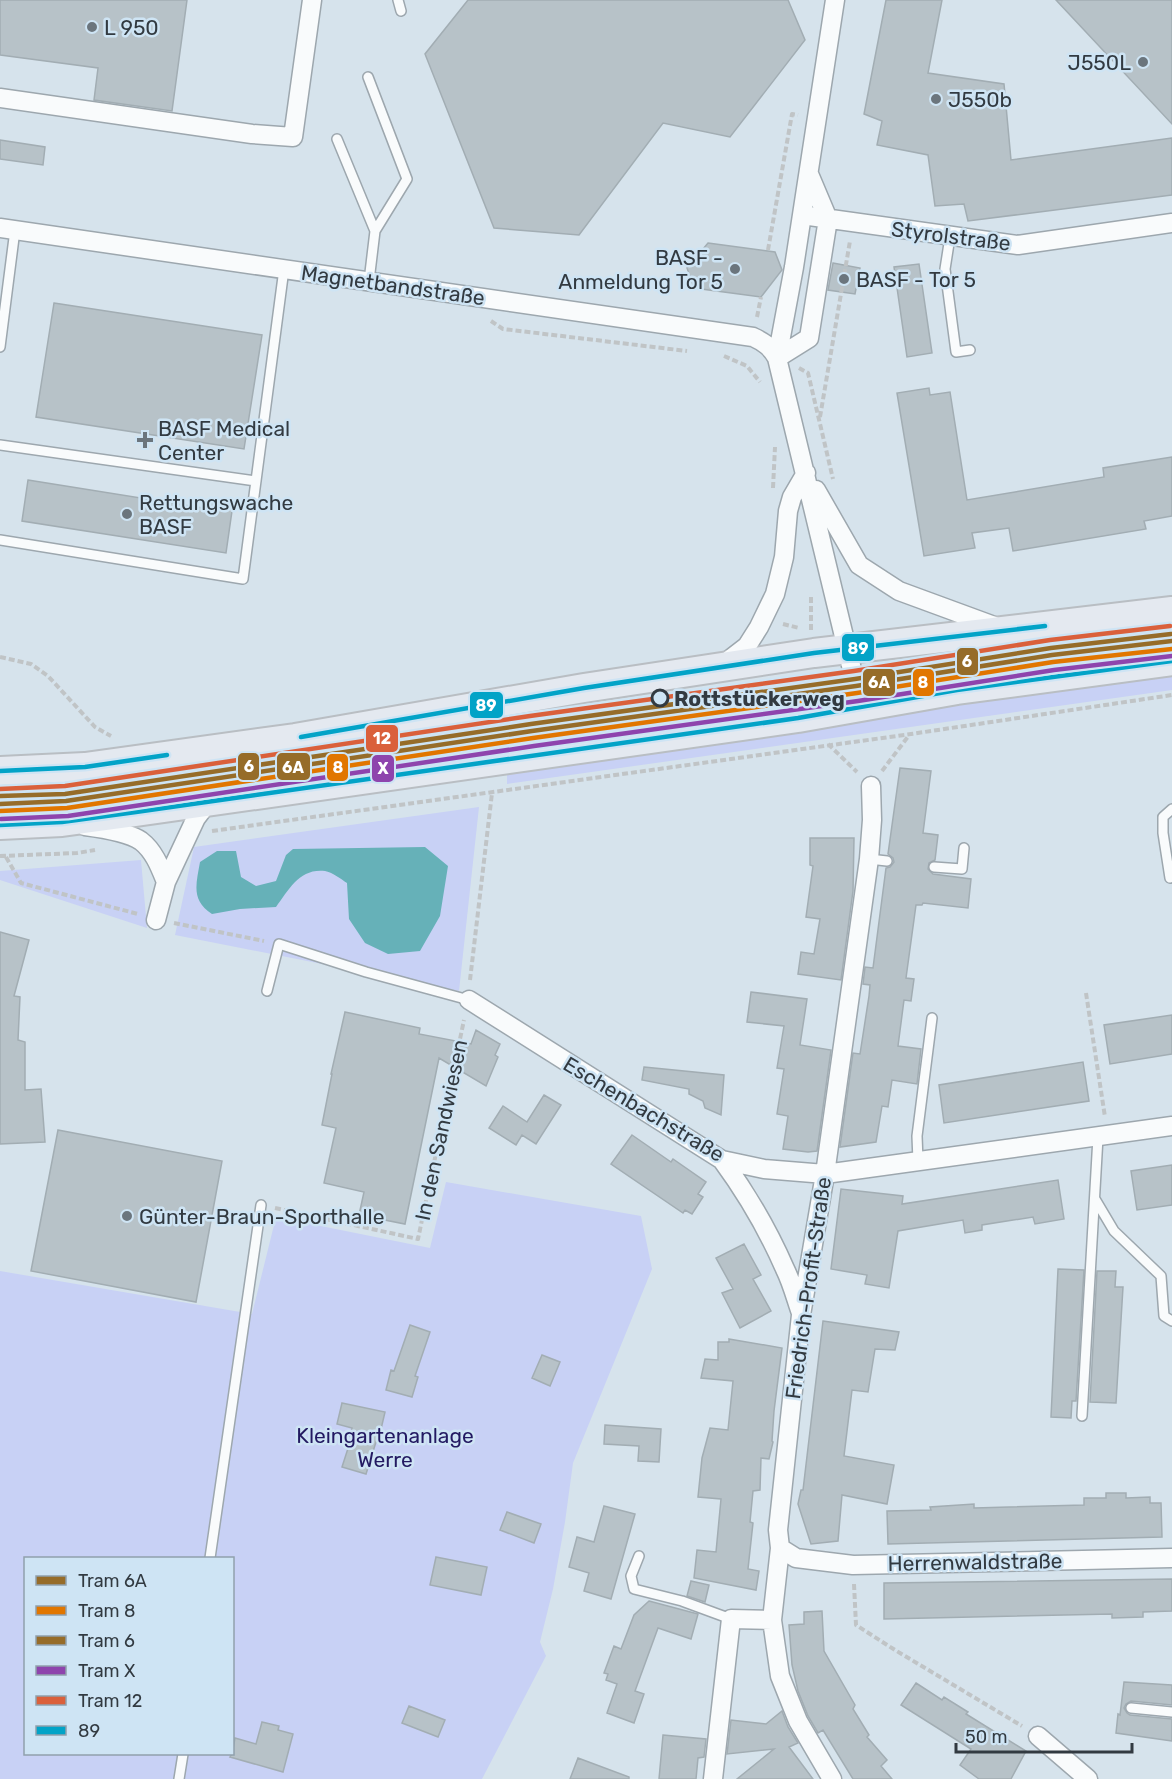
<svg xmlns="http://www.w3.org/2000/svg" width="1172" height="1779" viewBox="0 0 1172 1779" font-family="Rubik,sans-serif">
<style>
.green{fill:#c8d1f5;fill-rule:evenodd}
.water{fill:#66b1b8}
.building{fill:#b7c2c8;stroke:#a2adb3;stroke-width:1.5}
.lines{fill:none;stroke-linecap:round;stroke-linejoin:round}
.lane-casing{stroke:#9da7ae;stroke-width:12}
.street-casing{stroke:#9da7ae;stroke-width:21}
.primary-casing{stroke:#b9bec3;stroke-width:32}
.path{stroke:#c0c4c6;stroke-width:4;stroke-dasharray:6 3;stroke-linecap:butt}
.lane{stroke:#f9fbfc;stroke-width:9}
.street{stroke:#f9fbfc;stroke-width:18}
.primary{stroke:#e4e9f0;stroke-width:28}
.bus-1-casing{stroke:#cee4f4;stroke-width:9}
.bus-1{stroke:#02a3c7;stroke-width:4.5}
.tram-1-casing{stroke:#cee4f4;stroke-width:9}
.tram-2-casing{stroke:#cee4f4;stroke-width:9}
.tram-3-casing{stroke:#cee4f4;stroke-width:9}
.tram-4-casing{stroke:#cee4f4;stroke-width:9}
.tram-5-casing{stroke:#cee4f4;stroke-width:9}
.tram-1{stroke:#966c29;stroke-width:4.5}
.tram-2{stroke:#e17600;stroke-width:4.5}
.tram-3{stroke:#966c29;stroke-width:4.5}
.tram-4{stroke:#8e44ad;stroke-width:4.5}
.tram-5{stroke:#da603b;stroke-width:4.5}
.poi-dot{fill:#6b757d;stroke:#cee4f4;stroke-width:2}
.stop-dot{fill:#cee4f4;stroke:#323a41;stroke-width:3}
.labels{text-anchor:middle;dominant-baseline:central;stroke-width:5;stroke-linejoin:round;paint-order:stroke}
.poi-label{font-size:21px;fill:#323a41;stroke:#cee4f4;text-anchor:start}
.street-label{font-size:21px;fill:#323a41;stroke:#cee4f4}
.stop-label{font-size:21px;font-weight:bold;fill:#323a41;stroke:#cee4f4;text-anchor:start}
.park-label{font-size:21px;fill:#231a62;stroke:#cee4f4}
.line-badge{stroke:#cee4f4;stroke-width:2}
.badge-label{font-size:16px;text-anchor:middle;font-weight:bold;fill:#fff}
</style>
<rect width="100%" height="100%" fill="#d6e3ec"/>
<path class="green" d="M1172,675V690L507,784V769Z
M479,807L459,991L175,935L194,847Z
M141,860L147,928L0,880V871Z
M446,1182L641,1216L652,1269L573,1463L565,1522L553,1589L540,1642L546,1656L482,1779H0V1271L252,1314L276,1217L430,1248ZM26,1558H232V1754H26Z"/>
<path class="water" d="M425,847L448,866L440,916L420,951L388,954L365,943L349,919L347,883C341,879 332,872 325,871C300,868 289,889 276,907L240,909L212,914C191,900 196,885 200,862L217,851H236L241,877L256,886L276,881L286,855L293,849Z"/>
<path class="building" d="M0,0H187L172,111L94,100L98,68L0,55Z
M468,0H788L805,40L730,137L663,123L579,235L494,228L425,54Z
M886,0H942L928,73L1004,84L1011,160L1172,138V195L968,221L964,204L935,206L928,155L877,145L882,121L864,114Z
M1056,0H1172V124Z
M0,140L45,147L43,165L0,159Z
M708,243L775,252L782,270L761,297L694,288L687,268Z
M833,263L860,268L855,294L828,290Z
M919,264L932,353L907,357L894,267Z
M54,303L262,335L244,449L36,417Z
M929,388L930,395L950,392L967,500L1104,477L1103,468L1172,457V516L1144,521L1146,529L1013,551L1009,528L972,533L975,548L924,556L897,393Z
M28,480L203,508L204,500L233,504L226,553L22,521Z
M900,768L931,771L923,833L938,835L935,860L929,863L928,869L933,874L971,879L968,908L923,903L922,905H916L906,978L914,979L911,1001L904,1000L898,1046L921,1049L917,1084L892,1080L888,1107L882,1106L876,1142L840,1147L853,1053L860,1054L869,996L870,985L863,984L865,967L873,968L886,868L890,867L894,862L893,858L888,854Z
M810,838H854L853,891L841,980L798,974L801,952L814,954L820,919L806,917L813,866L810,865Z
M0,932L29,940L14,996L20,997L18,1040L25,1042V1090L41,1089L45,1142L0,1144Z
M751,992L807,999L800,1045L831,1050L817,1151L808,1152L783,1149L788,1116L777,1114L784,1069L777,1068L784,1026L747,1022Z
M345,1012L420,1028L419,1034L471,1044L476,1030L500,1044L495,1055L498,1057L486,1086L439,1058L405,1224L359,1215L364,1192L324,1183L336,1128L322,1125L332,1074H331Z
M1172,1015V1054L1110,1064L1104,1025Z
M1083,1062L1089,1101L944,1123L939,1085Z
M644,1067L724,1075L721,1115L705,1108L703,1101L689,1094V1089L642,1080Z
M544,1095L561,1105L536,1144L522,1135L516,1145L489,1128L503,1106L527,1122Z
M58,1130L222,1161L196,1302L31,1271Z
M632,1135L671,1162L673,1159L706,1182L698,1194L703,1197L692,1214L685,1210L683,1213L611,1164Z
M1172,1165V1205L1137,1210L1131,1171Z
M1058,1180L1064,1219L1035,1224L1033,1217L982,1225V1230L965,1233L963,1220L898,1231L889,1288L865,1284L867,1275L831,1269L841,1189L903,1196L902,1204Z
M744,1244L761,1275L753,1279L771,1311L740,1328L722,1293L733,1289L716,1258Z
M1058,1269L1084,1270L1076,1401H1072L1071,1418L1051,1417Z
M1097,1271H1116L1115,1287H1123L1116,1403L1090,1402Z
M823,1321L899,1332L895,1350L875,1349L868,1392L852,1390L844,1456L894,1465L887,1504L842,1495L838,1541L811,1544L798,1504L801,1490H803Z
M410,1325L430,1332L415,1376L418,1377L412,1397L386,1390L391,1370L394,1371Z
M729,1339L782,1348L774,1411L772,1441L773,1442L769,1459L761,1458L760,1490L753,1491L750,1522L753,1523L748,1569L759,1571L756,1590L694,1578L697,1550L716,1552L721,1499L698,1497L702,1458L710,1428L728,1430L733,1381L701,1378L705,1359L718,1360V1342H729Z
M542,1355L560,1362L550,1386L532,1378Z
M342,1403L385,1412L378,1442H376L366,1474L342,1467L352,1436H350L352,1428L337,1424Z
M605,1425L661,1429L659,1462L638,1461L639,1446L604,1444Z
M1106,1493H1126V1498L1150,1497V1503H1161L1162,1537L888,1544L887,1511L931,1510L930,1507L974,1504V1508L1084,1505V1498H1106Z
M604,1506L635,1514L611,1599L584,1591L589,1573L569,1567L577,1537L594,1542Z
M507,1512L541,1524L534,1543L500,1530Z
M436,1557L487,1567L481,1595L430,1585Z
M1172,1579V1611L1143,1612V1617L1112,1618V1614L884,1619V1583Z
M691,1581L709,1585L705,1602L687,1596Z
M649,1601L698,1614L691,1639L658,1628L635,1691L644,1694L634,1723L607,1713L617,1684L606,1680L608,1674L604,1673L614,1646L621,1649L634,1615Z
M822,1611L824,1651L855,1705L853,1709L869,1735L867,1737L887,1760L881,1766L892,1779H853L823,1730L818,1733L808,1716L798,1691L792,1665L789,1625L804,1624V1612Z
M1124,1682L1172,1685V1705L1131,1701L1126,1704L1124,1708L1127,1713L1130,1715L1172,1719V1741L1116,1733L1118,1714L1120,1715Z
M916,1683L942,1700L944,1697L968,1712L966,1714L1026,1751L1011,1779H979L960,1765L971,1749L901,1705Z
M409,1706L445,1720L438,1737L402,1723Z
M782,1711L788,1727L798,1743L789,1747L813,1779H737L774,1749L727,1754L731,1720L766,1724Z
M262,1722L279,1726L278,1730L293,1734L283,1772L230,1757L232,1754L235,1738L256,1744Z
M663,1735L706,1739L704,1757L698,1758L696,1779H659Z
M578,1758L629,1777V1779H570Z"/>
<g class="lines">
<defs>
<path id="lane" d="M398,0L401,11
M368,77L407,179L375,231L369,281
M337,139L375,231
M950,237L945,269L956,352L970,350
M0,347L15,230
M0,445L256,481
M0,540L243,579L284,269
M869,859L887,861
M934,867L962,869L964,848
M1170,878L1163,833V817L1172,809
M267,991L279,944L366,972L469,1000
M918,1161L917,1136L932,1018
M1095,1199L1114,1231L1161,1276L1164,1316L1172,1321
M1082,1416L1098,1137
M639,1556L631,1576L634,1589L682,1601L731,1619
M210,1558L261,1205
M1131,1708L1172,1712
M179,1779L183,1754"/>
<path id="street" d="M835,0L794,267L777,358L861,707
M0,98L252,134L293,137L312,0
M802,215L1018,245L1172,223
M0,228L753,337C764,342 771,347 777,358
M777,358L809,338L828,219L809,174
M816,490L859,565L899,591L997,627
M725,663L747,646L759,627L775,594L784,557L788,511L792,497L806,473
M85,826C100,828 128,832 141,841C154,851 160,867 166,882
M156,920L166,882L196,818L209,801
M469,1000L722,1160L764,1169L825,1174L1172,1126
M722,1160C747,1194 768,1230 785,1269C792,1283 796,1299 801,1313
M780,1548L796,1558L853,1565L1172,1558
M1038,1736L1088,1779
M713,1779L731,1619L772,1620
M832,1779L798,1721L780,1676L772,1620L780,1548L778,1530L801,1315L825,1174L869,859L872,820L871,786"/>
<path id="primary" d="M0,771L85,767L295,738L584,688L814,653L1172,611
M0,825L62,822L136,812L798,718L957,690L1172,661"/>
</defs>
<use href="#lane" class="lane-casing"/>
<use href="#street" class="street-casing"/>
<use href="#primary" class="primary-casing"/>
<path class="path" d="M768,250L792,114L798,115
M757,317L761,297
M491,321L503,329L687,351
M724,356L747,366L760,382
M799,368L808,373L833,479
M820,417L850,241
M773,488L775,447
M783,624L799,628
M811,630V595
M0,657L31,664L48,676L95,727L111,736
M828,744L857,772
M882,771L910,734
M212,831L911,734L1172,695
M0,856L77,853L95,850
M6,857L21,883L138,914
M174,923L264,941
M470,980L492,793
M1086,993L1105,1117
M275,1208L418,1239L464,1020
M854,1584L856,1625L895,1650L1022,1726"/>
<use href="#lane" class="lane"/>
<use href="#street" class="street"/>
<use href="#primary" class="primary"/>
<defs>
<path id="bus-1" d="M301,737L584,688L814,653L1045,626
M0,771L85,767L167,755
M0,825L62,822L136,812L798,718L957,690L1172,661"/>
</defs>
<use href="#bus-1" class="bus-1-casing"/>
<use href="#bus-1" class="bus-1"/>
<defs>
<path id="tram-1" d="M0,804L66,801L532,731L856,686L1052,655L1172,641"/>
<path id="tram-2" d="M0,811L67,808L533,738L857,693L1053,662L1172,649"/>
<path id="tram-3" d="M0,796L65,794L531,724L855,679L1051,648L1171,634"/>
<path id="tram-4" d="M1,819L68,816L534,746L858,701L1054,670L1172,656"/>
<path id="tram-5" d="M0,789L65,786L530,716L854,671L1050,640L1170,626"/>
</defs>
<use href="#tram-1" class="tram-1-casing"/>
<use href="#tram-2" class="tram-2-casing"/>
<use href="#tram-3" class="tram-3-casing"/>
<use href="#tram-4" class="tram-4-casing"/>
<use href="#tram-5" class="tram-5-casing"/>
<use href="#tram-1" class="tram-1"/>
<use href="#tram-2" class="tram-2"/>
<use href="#tram-3" class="tram-3"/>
<use href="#tram-4" class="tram-4"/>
<use href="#tram-5" class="tram-5"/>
</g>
<g class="poi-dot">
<circle cx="92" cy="27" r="6"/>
<circle cx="1143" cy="62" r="6"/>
<circle cx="936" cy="99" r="6"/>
<circle cx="735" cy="269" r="6"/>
<circle cx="844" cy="279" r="6"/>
<path d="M142 431h6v6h6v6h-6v6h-6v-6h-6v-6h6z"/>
<circle cx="127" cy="514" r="6"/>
<circle cx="127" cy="1216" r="6"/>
</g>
<circle class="stop-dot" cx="660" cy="698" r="8"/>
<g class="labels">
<g class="poi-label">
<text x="104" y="27">L 950</text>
<text x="1131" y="62" text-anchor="end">J550L</text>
<text x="948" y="99">J550b</text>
<text x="723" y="257" text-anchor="end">BASF -<tspan x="723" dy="24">Anmeldung Tor 5</tspan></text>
<text x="856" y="279">BASF - Tor 5</text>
<text x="158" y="428">BASF Medical<tspan x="158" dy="24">Center</tspan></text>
<text x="139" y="502">Rettungswache<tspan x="139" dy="24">BASF</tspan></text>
<text x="139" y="1216">Günter-Braun-Sporthalle</text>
</g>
<g class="street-label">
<text transform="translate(951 236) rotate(7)">Styrolstraße</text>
<text transform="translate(393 285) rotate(8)">Magnetbandstraße</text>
<text transform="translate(644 1109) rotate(31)">Eschenbachstraße</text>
<text transform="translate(441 1130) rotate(-78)">In den Sandwiesen</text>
<text transform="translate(808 1288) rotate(-82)">Friedrich-Profit-Straße</text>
<text transform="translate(975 1562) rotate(-1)">Herrenwaldstraße</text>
</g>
<g class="stop-label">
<text x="674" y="698">Rottstückerweg</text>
</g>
<g class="park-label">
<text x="385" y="1435">Kleingartenanlage<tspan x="385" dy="24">Werre</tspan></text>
</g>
</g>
<g class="line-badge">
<rect x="841" y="633" width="34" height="29" rx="6" fill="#02a3c7"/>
<rect x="956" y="647" width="23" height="29" rx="6" fill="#966c29"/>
<rect x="862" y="668" width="34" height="29" rx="6" fill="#966c29"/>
<rect x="912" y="668" width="23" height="29" rx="6" fill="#e17600"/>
<rect x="469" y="691" width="35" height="28" rx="6" fill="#02a3c7"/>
<rect x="365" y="724" width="34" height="29" rx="6" fill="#da603b"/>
<rect x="237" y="752" width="23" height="29" rx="6" fill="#966c29"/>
<rect x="276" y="752" width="35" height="29" rx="6" fill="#966c29"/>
<rect x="326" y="753" width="23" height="29" rx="6" fill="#e17600"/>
<rect x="371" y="754" width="24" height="29" rx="6" fill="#8e44ad"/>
</g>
<g class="badge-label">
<text x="858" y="654">89</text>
<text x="967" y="667">6</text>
<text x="879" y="688">6A</text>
<text x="923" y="688">8</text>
<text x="486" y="711">89</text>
<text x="382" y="744">12</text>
<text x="249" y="772">6</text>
<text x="293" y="773">6A</text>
<text x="338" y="773">8</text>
<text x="383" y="774">X</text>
</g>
<rect x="24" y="1557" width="210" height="198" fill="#cee4f4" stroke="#90a0ac" stroke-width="1.5"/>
<rect x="36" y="1576" width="30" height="9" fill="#966c29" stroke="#90a0ac" stroke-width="1.5"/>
<text x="78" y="1587" font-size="18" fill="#323a41">Tram 6A</text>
<rect x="36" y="1606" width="30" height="9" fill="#e17600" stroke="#90a0ac" stroke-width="1.5"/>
<text x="78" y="1617" font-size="18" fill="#323a41">Tram 8</text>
<rect x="36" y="1636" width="30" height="9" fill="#966c29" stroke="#90a0ac" stroke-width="1.5"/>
<text x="78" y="1647" font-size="18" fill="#323a41">Tram 6</text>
<rect x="36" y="1666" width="30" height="9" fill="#8e44ad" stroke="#90a0ac" stroke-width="1.5"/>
<text x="78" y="1677" font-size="18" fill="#323a41">Tram X</text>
<rect x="36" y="1696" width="30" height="9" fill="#da603b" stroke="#90a0ac" stroke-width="1.5"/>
<text x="78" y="1707" font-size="18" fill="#323a41">Tram 12</text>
<rect x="36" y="1726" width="30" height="9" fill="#02a3c7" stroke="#90a0ac" stroke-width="1.5"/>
<text x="78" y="1737" font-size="18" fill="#323a41">89</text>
<path d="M956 1743v9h176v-9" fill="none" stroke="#323a41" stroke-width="3"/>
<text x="965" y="1743" font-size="18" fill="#323a41" stroke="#cee4f4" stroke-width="4.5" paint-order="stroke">50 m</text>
</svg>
